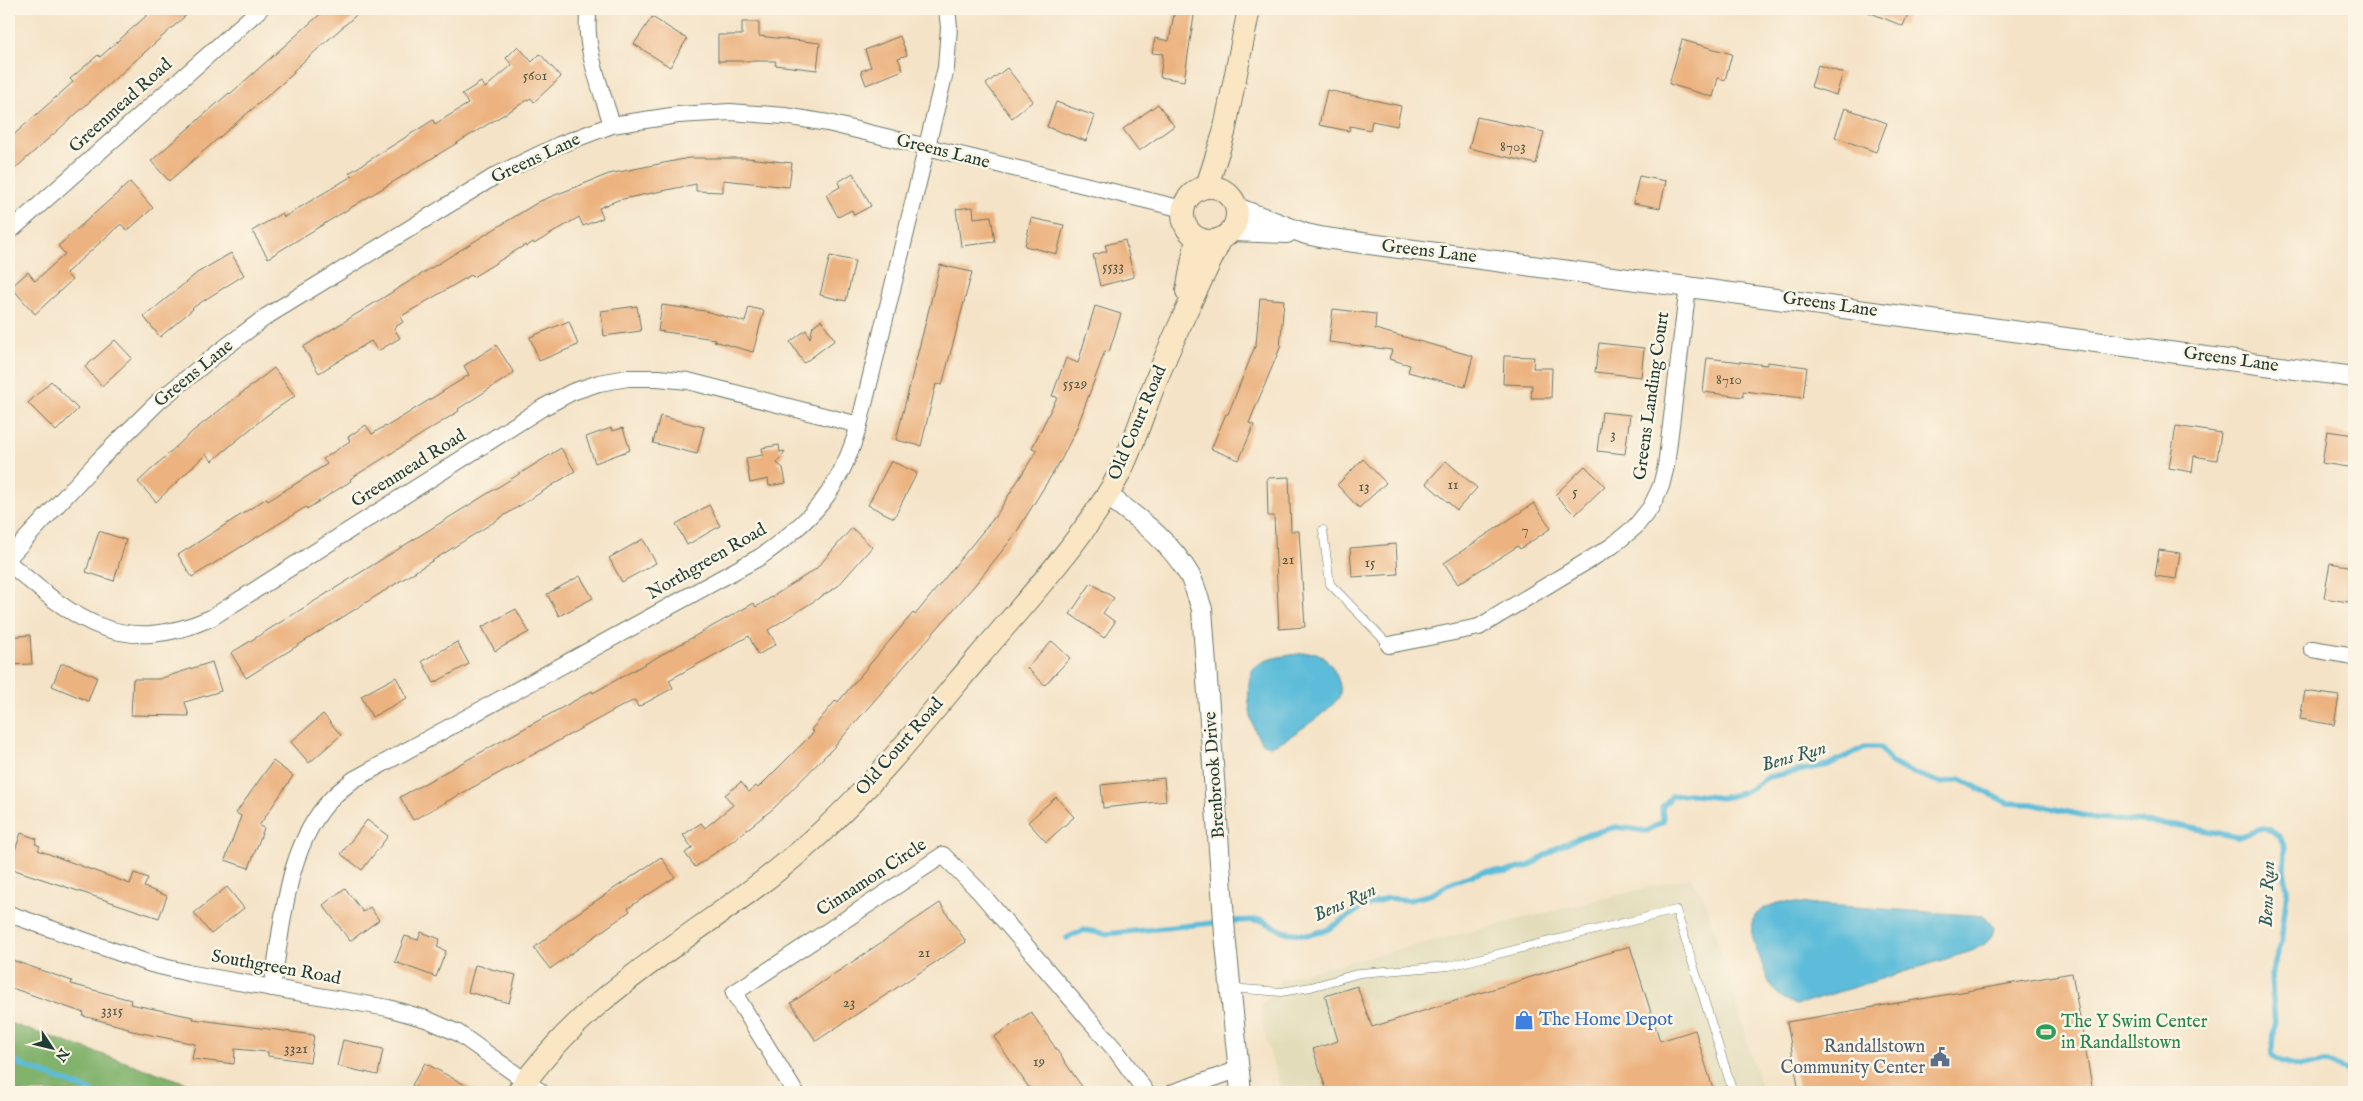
<svg xmlns="http://www.w3.org/2000/svg" width="2363" height="1101" viewBox="0 0 2363 1101" font-family="'IM FELL English',serif">
<style>
.built{fill:#e2dcba}
.forest{fill:#82b36d;stroke:#507850}
.water{fill:#5bbcd9;stroke:#3d7c86}
.lines{fill:none;stroke-linecap:round;stroke-linejoin:round}
.stream{stroke:#5bbcd9;stroke-width:5.5}
.building{fill:#ecb27f}
.service-casing{stroke:#6a7767;stroke-width:9}
.minor-casing{stroke:#6a7767;stroke-width:18}
.tertiary-casing{stroke:#6a7767;stroke-width:22}
.secondary-casing{stroke:#6a7767;stroke-width:24}
.service{stroke:#fff;stroke-width:8}
.minor{stroke:#fff;stroke-width:16}
.tertiary{stroke:#fff;stroke-width:20}
.secondary{stroke:#fbe6c4;stroke-width:22}
.labels{text-anchor:middle;dominant-baseline:central;stroke-width:5;stroke-linejoin:round;paint-order:stroke}
.number-label{font-size:15px;fill:#525a47}
.street-label{font-size:18px;fill:#1f3d34;stroke:#fcf5e5}
.shop-label{font-size:18px;fill:#366cbe;stroke:#fcf5e5;text-anchor:start}
.leisure-label{font-size:18px;fill:#27864d;stroke:#fcf5e5;text-anchor:start}
.service-label{font-size:18px;fill:#4e5e75;stroke:#fcf5e5;text-anchor:end}
.water-label{font-size:19px;font-style:italic;fill:#2e5d5d;stroke:#fcf5e5}
</style>
<rect width="100%" height="100%" fill="#fcf5e5"/>
<filter id="ink" filterUnits="userSpaceOnUse"><feTurbulence type="fractalNoise" baseFrequency=".02" numOctaves="2"/><feDisplacementMap in="SourceGraphic" scale="10" xChannelSelector="R" yChannelSelector="G"/><feConvolveMatrix kernelMatrix="1 2 1 2 8 2 1 2 1" color-interpolation-filters="sRGB"/></filter>
<filter id="wash" filterUnits="userSpaceOnUse"><feTurbulence type="fractalNoise" baseFrequency=".0096" numOctaves="4" result="noise"/><feDisplacementMap in="SourceGraphic" scale="20" xChannelSelector="R" yChannelSelector="G"/><feGaussianBlur stdDeviation="1.12" result="paint"/><feColorMatrix in="noise" values="0 0 0 0 0 0 0 0 0 0 0 0 0 0 0 0 0 1.4 0 .05"/><feComposite in="paint" operator="in"/></filter>
<g filter="url(#wash)">
<rect width="100%" height="100%" fill="#f4e3c7"/>
<path class="built" d="M1690,877L1705,899L1762,1092H1281L1262,1024L1261,1007L1280,979Z"/>
<path class="forest" d="M9,1023L214,1092H9Z"/>
<path class="water" d="M1304,653C1308,653 1312,652 1316,653C1329,656 1345,684 1339,697C1334,708 1280,746 1269,746C1249,744 1243,679 1254,668C1266,656 1289,656 1304,653Z
M1783,902L1985,916L1994,928C1992,940 1986,944 1975,950L1796,1005C1789,1001 1779,997 1774,990C1767,981 1764,969 1760,958C1747,928 1745,910 1783,902Z"/>
<g class="lines">
<path class="stream" d="M1067,938L1084,930L1106,934L1232,921L1261,920L1285,932L1308,935L1327,930L1365,906L1388,898L1409,900L1432,894L1454,881L1486,871L1505,872L1529,866L1558,847L1583,836L1616,827L1647,831L1663,821L1662,807L1672,796L1688,794L1722,798L1745,792L1768,777L1828,765L1865,747H1880L1891,762L1905,770L1942,783L1960,779L2008,803L2032,804L2095,818L2176,825L2238,837L2262,829L2271,830L2280,837L2285,849L2284,869L2287,890L2281,943L2271,976L2275,1025L2272,1055L2280,1061L2301,1067L2325,1062L2354,1074
M9,1056L21,1065L94,1092"/>
</g>
<g id="blocks">
<path class="building" d="M154,9H193L9,174V139L73,82L70,79L98,55L100,57Z
M326,9H363L293,71L294,73L169,181L151,161L229,93L230,94Z
M1175,9H1195L1184,81L1160,77L1163,54L1152,53L1155,38L1169,41Z
M1861,9H1910L1903,26Z
M652,17L687,39L670,67L634,44Z
M742,22H759V36L820,43L817,70L775,65L776,61H718V35H742Z
M900,36L907,55L898,58L903,70L866,85L861,71L871,67L865,50Z
M1682,40L1732,54L1725,80L1718,78L1713,97L1669,84Z
M518,46L532,62L540,54L561,77L534,102L531,98L268,258L252,231L282,213L284,217L352,176L349,173L433,120L435,124L468,104L462,94L481,82L485,88L512,65L506,58Z
M1818,65L1843,73L1836,95L1811,87Z
M1007,68L1033,101L1012,118L986,84Z
M1327,90L1401,106L1397,126L1372,121L1370,130L1350,126L1349,131L1319,125Z
M1056,102L1095,116L1086,141L1047,127Z
M1158,104L1174,126L1139,151L1123,129Z
M1845,108L1887,123L1876,152L1835,137Z
M1477,117L1544,132L1536,164L1469,148Z
M689,158H747L792,163L789,187L723,180V192L696,191V184L618,200L599,208L603,218L583,226L579,217L534,244L533,242L526,247L525,245L473,277L471,275L400,317L403,322L394,328L400,338L378,351L371,341L319,373L303,347L540,201L609,174Z
M853,173L871,206L854,215L852,210L838,217L826,195L840,187L838,182Z
M1639,176L1666,181L1660,208L1633,203Z
M130,182L153,208L127,231L121,224L66,273L72,280L35,314L11,287L28,272L35,281L65,254L58,246Z
M973,207L974,218L991,216L995,242L961,246L956,209Z
M1031,218L1064,225L1057,254L1025,246Z
M1125,240L1134,277L1100,286L1093,255L1107,251L1105,245Z
M231,253L244,275L192,308L193,309L160,337L144,317L197,273Z
M830,256L855,261L846,301L820,295Z
M940,265L972,272L942,385L936,384L921,446L896,440Z
M1260,298L1284,300L1280,348L1249,423L1254,425L1239,460L1211,449L1226,414H1228L1256,344Z
M662,305L705,311L745,322L749,307L764,311L753,352L714,341L715,339L658,331Z
M637,306L641,331L604,336L601,311Z
M1095,306L1121,314L1109,352L1105,351L1076,430L1061,460L1014,536L974,586L834,747L774,808L735,839L695,867L685,853L692,848L683,835L701,823L705,828L733,805L725,795L741,782L749,792L756,786L758,788L814,732L811,730L836,700L838,702L913,613L915,615L997,514L1037,450L1032,448L1057,397L1052,396L1066,358L1078,363Z
M1333,309L1376,314L1375,329L1473,356L1465,387L1408,372L1410,365L1389,359L1392,350L1329,342Z
M821,320L835,340L804,363L790,342L806,330L810,338L813,326Z
M569,321L578,345L539,361L530,337Z
M115,340L132,358L102,386L85,367Z
M1599,343L1644,348L1641,377L1595,372Z
M496,345L514,373L458,409L459,411L350,479L351,481L307,509L306,507L192,577L178,555L267,498L268,501L327,464L323,459L350,441L348,437L366,425L372,434L385,426L386,427L469,375L464,366Z
M1504,356L1534,357L1533,368H1552L1551,398H1531L1532,385L1503,384Z
M1707,358L1767,365V362L1807,367L1803,398L1743,391V397L1703,392Z
M274,368L295,396L266,416L212,461L206,454L156,502L138,482L193,431Z
M51,381L78,409L56,431L28,403Z
M1602,412L1630,415L1625,454L1597,451Z
M660,416L704,427L697,454L653,443Z
M2176,426L2221,433L2217,460L2194,456L2192,472L2169,468Z
M611,428L612,431L623,428L630,450L595,463L586,437Z
M2327,431L2354,435V468L2322,463Z
M779,445L780,452L785,451L777,463L783,468L786,483L769,486L768,479L750,483L746,458L763,455L762,448Z
M561,448L575,471L246,678L231,653Z
M1363,459L1386,483L1359,508L1337,485Z
M891,461L917,473L894,518L868,505Z
M1446,461L1477,488L1457,510L1426,483Z
M1585,466L1605,486L1575,515L1555,495Z
M1289,477L1291,531H1299L1305,627L1279,629L1274,516H1268L1267,478Z
M1534,503L1551,528L1520,549L1518,546L1458,584L1444,563Z
M709,505L720,526L687,545L676,524Z
M852,528L872,547L838,586L768,630L776,644L758,655L749,636L669,680L673,688L638,707L635,700L624,705L413,820L400,797L592,691L593,693L754,603L756,607L816,569Z
M99,531L126,540L114,581L86,572Z
M643,539L656,563L622,582L609,558Z
M1396,544L1398,574L1352,577L1350,548Z
M2159,550L2180,553L2176,579L2155,576Z
M2330,563L2354,567V603L2324,598Z
M580,576L593,598L559,616L547,594Z
M1091,583L1114,598L1103,613L1115,622L1104,638L1070,614Z
M516,609L529,632L495,651L482,627Z
M30,635L32,664L9,665V637Z
M1052,641L1070,658L1045,685L1027,668Z
M457,642L469,664L434,683L422,661Z
M212,662L221,691L185,702L189,716L131,715L133,679H159Z
M61,664H67L97,677L88,701L52,686Z
M396,677L407,698L372,717L361,696Z
M2305,691L2339,696L2334,725L2300,719Z
M323,714L341,735L309,763L291,742Z
M273,761L293,776L259,826L264,828L249,868L225,860L241,816L236,813Z
M1164,778L1166,801L1103,808L1101,785Z
M1056,797L1074,817L1046,842L1028,822Z
M367,820L388,836L362,870L341,854Z
M21,833L37,839L35,844L40,846L38,850L130,884L134,873L148,878L144,887L167,896L159,918L9,868Z
M661,857L675,877L628,908L630,911L550,969L534,948L569,919Z
M227,887L244,908L211,934L194,913Z
M345,888L363,912L370,907L379,920L350,941L323,905Z
M940,903L966,942L816,1041L791,1003Z
M421,932L440,939L437,947L446,951L436,977L395,962L405,936L418,940Z
M1630,946L1660,1041L1695,1030L1714,1092H1327L1313,1049L1338,1041L1325,996L1357,986L1372,1027Z
M9,959L72,981L71,984L131,1000L130,1004L193,1017V1019L314,1035L310,1062L268,1056V1052L235,1049L234,1064L192,1059L195,1044L128,1030V1028L83,1016L84,1013L9,987Z
M475,965L516,975L509,1003L468,992Z
M2072,973L2093,1092H1799L1787,1022Z
M1031,1012L1071,1071L1086,1092H1032L994,1037Z
M343,1040L383,1049L378,1075L337,1066Z
M425,1063L478,1092H424L412,1085Z"/>
</g>
</g>
<g filter="url(#ink)">
<use href="#blocks" fill-opacity="0" stroke="#6a7767" stroke-width="1"/>
<g class="lines">
<defs>
<path id="service" d="M1323,530L1330,584L1389,645
M1231,988L1281,992L1311,987L1360,973L1449,966L1676,910L1733,1092"/>
<path id="minor" d="M589,9C582,44 602,91 612,125
M9,232L260,9
M9,557L99,460L159,401L219,352L267,316L497,175L559,145L612,125L678,115L730,112L785,116L828,123L1183,209
M9,563C76,621 122,657 211,618L542,408L572,392L599,383L628,378H658L688,381L859,425
M1389,645L1479,627L1612,546L1635,527L1651,507L1661,486L1666,466L1688,286
M2312,649L2354,656
M9,914L151,964L193,974L388,1008L426,1019L458,1033L541,1092
M272,988C283,925 285,846 333,797C339,791 346,786 353,780L760,557C814,519 840,490 859,425L946,68L949,27L947,9
M795,1092L734,993L943,855L978,890L1117,1052L1146,1092
M1174,1092L1237,1070"/>
<path id="tertiary" d="M1237,208L1306,234L1325,238L2354,377
M1232,231L1287,233
M1107,495C1139,519 1170,541 1190,576C1195,586 1198,598 1202,609L1225,934L1241,1092"/>
<path id="secondary" d="M1207,186L1224,133L1249,9
M1183 214a27 27 0 1 1 54 0a27 27 0 1 1-54 0Z
M1187,291L1197,238
M518,1092C595,980 715,929 813,840C873,786 924,722 976,660C1020,608 1069,555 1106,497C1127,465 1139,424 1153,388C1173,337 1197,288 1221,239"/>
</defs>
<use href="#service" class="service-casing"/>
<use href="#minor" class="minor-casing"/>
<use href="#tertiary" class="tertiary-casing"/>
<use href="#secondary" class="secondary-casing"/>
<use href="#service" class="service"/>
<use href="#minor" class="minor"/>
<use href="#tertiary" class="tertiary"/>
<use href="#secondary" class="secondary"/>
</g>
</g>
<defs>
<symbol id="shop-bare" viewBox="-9 -9 18 18"><path d="M-5-2.5h2.3a2.7 3.5 0 0 1 5.4 0H5L5.5 6h-11ZM-1.5-2.5h3a1.5 2.3 0 0 0-3 0Z" fill="#3f7fe0" stroke="#fcf5e5" stroke-width="2.5" paint-order="stroke"/></symbol>
<symbol id="stadium-bare" viewBox="-9 -9 18 18"><path d="M0-5a6.5 5 0 1 0 0 10a6.5 5 0 1 0 0-10ZM-3.5-1.8h7v3.6h-7Z" fill="#2e9e5b" stroke="#fcf5e5" stroke-width="2.5" paint-order="stroke"/></symbol>
<symbol id="civic-bare" viewBox="-9 -9 18 18"><path d="M-.6-6.5H3V-4.5H.6V-3L4-1V1h2V6H-6V1h2V-1L-.6-3ZM-1.2 2.5V6h2.4V2.5Z" fill="#5c6f8a" stroke="#fcf5e5" stroke-width="2.5" paint-order="stroke"/></symbol>
</defs>
<g fill-rule="evenodd">
<use href="#shop-bare" x="1510" y="1006" width="28" height="28"/>
<use href="#stadium-bare" x="2032" y="1018" width="28" height="28"/>
<use href="#civic-bare" x="1926" y="1043" width="28" height="28"/>
</g>
<g class="labels">
<g class="number-label">
<text x="535" y="75">5601</text>
<text x="1513" y="146">8703</text>
<text x="1113" y="266">5533</text>
<text x="1729" y="379">8710</text>
<text x="1075" y="383">5529</text>
<text x="1613" y="434">3</text>
<text x="1453" y="484">11</text>
<text x="1364" y="486">13</text>
<text x="1575" y="491">5</text>
<text x="1525" y="529">7</text>
<text x="1288" y="559">21</text>
<text x="1370" y="562">15</text>
<text x="924" y="952">21</text>
<text x="849" y="1002">23</text>
<text x="112" y="1010">3315</text>
<text x="296" y="1048">3321</text>
<text x="1039" y="1061">19</text>
</g>
<g class="street-label">
<text transform="translate(121 106) rotate(-42)">Greenmead Road</text>
<text transform="translate(943 152) rotate(14)">Greens Lane</text>
<text transform="translate(536 159) rotate(-25)">Greens Lane</text>
<text transform="translate(1429 252) rotate(7)">Greens Lane</text>
<text transform="translate(1830 305) rotate(8)">Greens Lane</text>
<text transform="translate(2231 360) rotate(8)">Greens Lane</text>
<text transform="translate(194 374) rotate(-39)">Greens Lane</text>
<text transform="translate(1652 396) rotate(-82)">Greens Landing Court</text>
<text transform="translate(1138 423) rotate(-67)">Old Court Road</text>
<text transform="translate(409 469) rotate(-32)">Greenmead Road</text>
<text transform="translate(707 562) rotate(-30)">Northgreen Road</text>
<text transform="translate(900 747) rotate(-49)">Old Court Road</text>
<text transform="translate(1215 775) rotate(-94)">Brenbrook Drive</text>
<text transform="translate(872 878) rotate(-33)">Cinnamon Circle</text>
<text transform="translate(276 968) rotate(10)">Southgreen Road</text>
</g>
<g class="shop-label">
<text x="1539" y="1020">The Home Depot</text>
</g>
<g class="leisure-label">
<text x="2061" y="1022">The Y Swim Center<tspan x="2061" dy="21">in Randallstown</tspan></text>
</g>
<g class="service-label">
<text x="1925" y="1047">Randallstown<tspan x="1925" dy="21">Community Center</tspan></text>
</g>
<g class="water-label">
<text transform="translate(1794 757) rotate(-16)">Bens Run</text>
<text transform="translate(2268 894) rotate(-88)">Bens Run</text>
<text transform="translate(1345 903) rotate(-25)">Bens Run</text>
</g>
</g>
<rect width="2363" height="1101" fill="none" stroke="#fcf5e5" stroke-width="30"/>
<g transform="translate(52 1048) rotate(125)" stroke="#fcf5e5" stroke-width="4" paint-order="stroke">
<path d="M0-4L9 19L0 12L-9 19Z" fill="#1f3d34"/>
<text y="-8" font-size="14" font-weight="bold" text-anchor="middle" fill="#1f3d34">N</text>
</g>
</svg>
